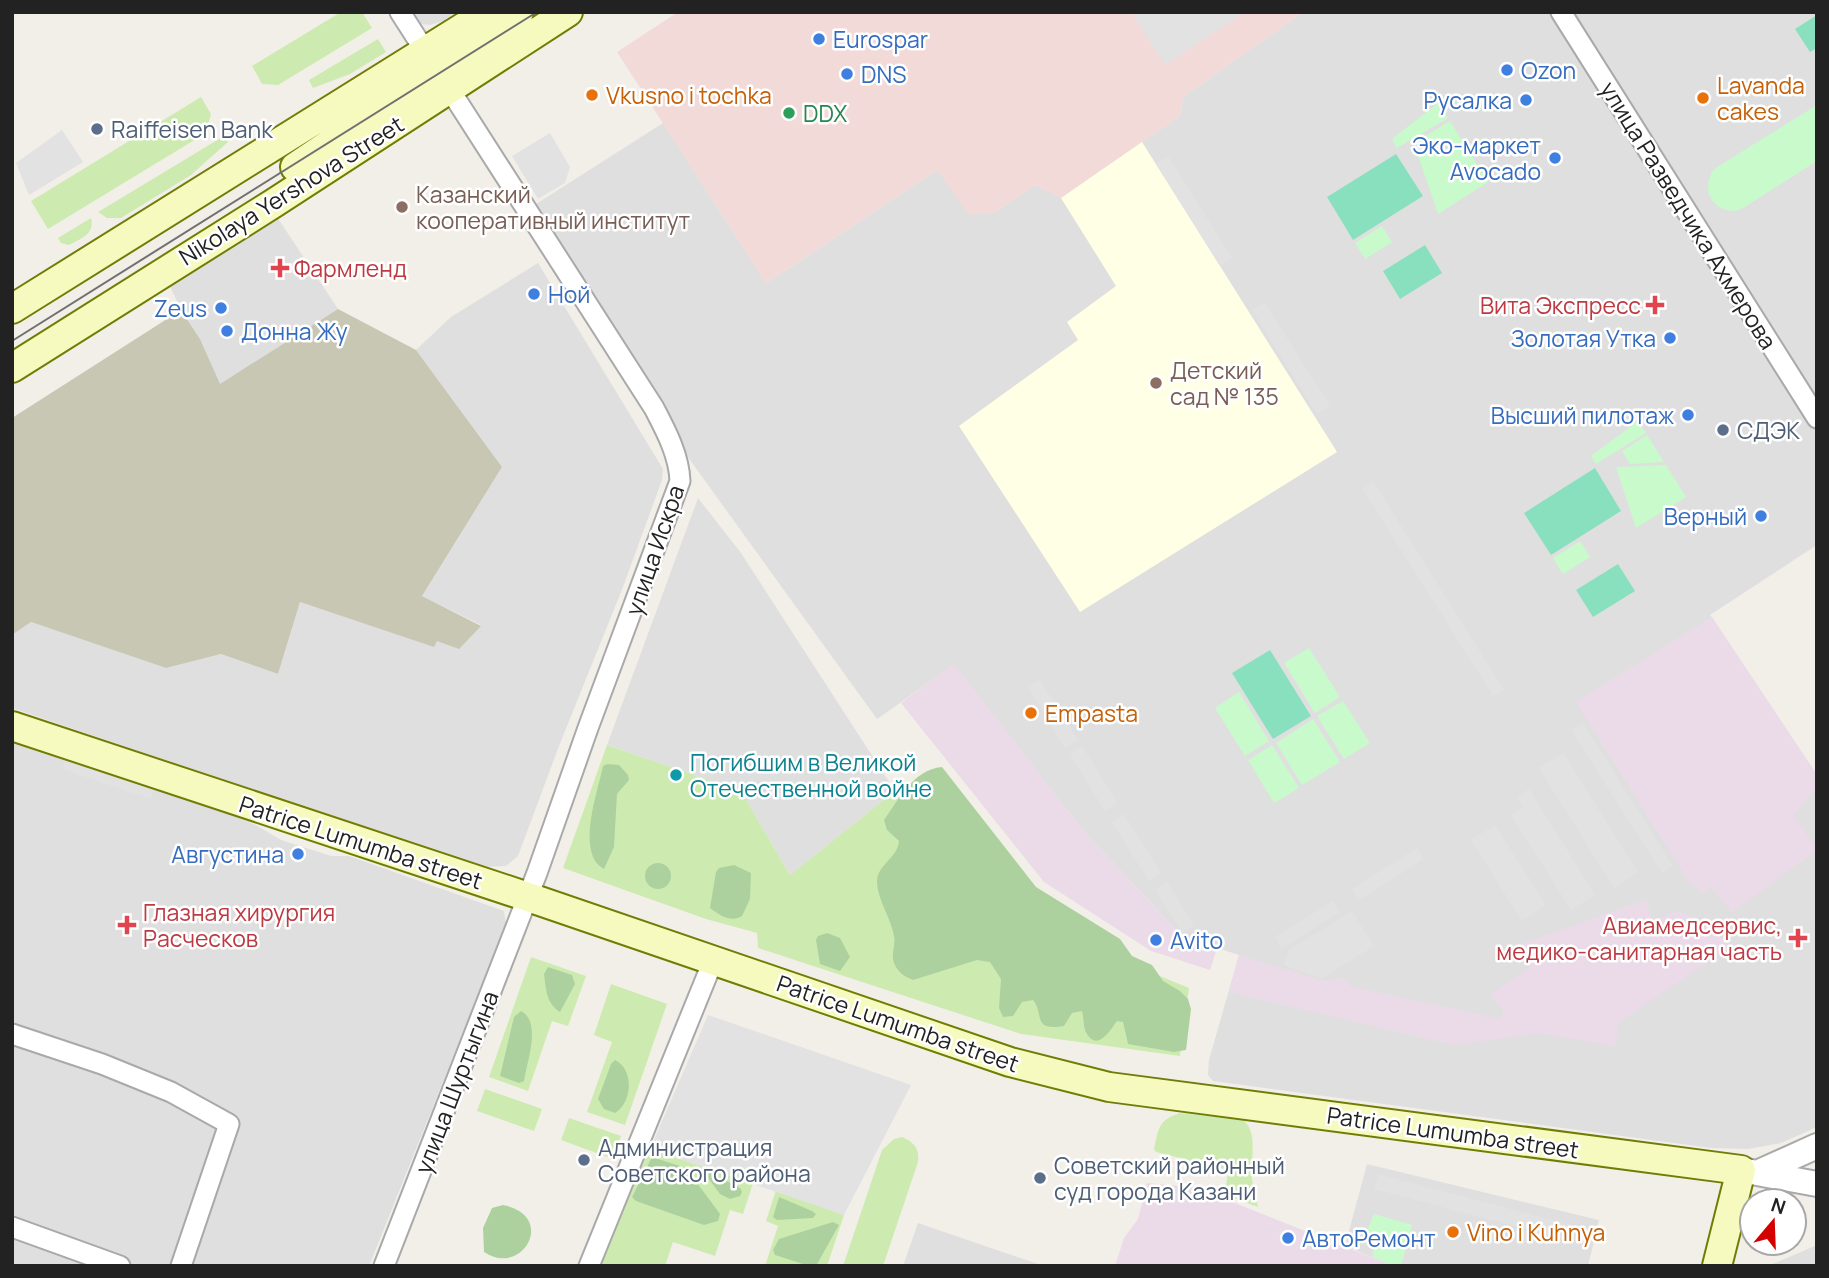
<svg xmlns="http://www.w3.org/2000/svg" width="1829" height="1278" viewBox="0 0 1829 1278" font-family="Manrope,sans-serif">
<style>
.residential{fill:#e0dfdf}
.commercial{fill:#f2dad9}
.industrial{fill:#ebdbe8}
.education{fill:#ffffe5}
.construction{fill:#c7c7b4}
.grass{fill:#cdebb0}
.forest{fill:#add19e}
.park{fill:#c8facc}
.pitch{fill:#88e0be}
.parking{fill:#e2e2e2}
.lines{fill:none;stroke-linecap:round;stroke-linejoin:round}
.minor-casing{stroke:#a9a9a9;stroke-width:23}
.tertiary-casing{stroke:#a9a9a9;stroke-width:28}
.secondary-casing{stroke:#707d05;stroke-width:32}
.minor{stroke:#fff;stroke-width:19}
.tertiary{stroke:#fff;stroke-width:24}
.secondary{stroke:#f7fabf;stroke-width:28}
.tram{stroke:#707070;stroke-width:2}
.shop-dot{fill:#3f7fe0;stroke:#fff;stroke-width:2.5}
.food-dot{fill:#e8710a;stroke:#fff;stroke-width:2.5}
.leisure-dot{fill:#2e9e5b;stroke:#fff;stroke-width:2.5}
.service-dot{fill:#5c6f8a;stroke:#fff;stroke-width:2.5}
.education-dot{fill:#8d6e63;stroke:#fff;stroke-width:2.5}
.health-dot{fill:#e0444e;stroke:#fff;stroke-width:2.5}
.culture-dot{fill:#0f9aa8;stroke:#fff;stroke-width:2.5}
.labels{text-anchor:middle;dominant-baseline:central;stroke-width:5;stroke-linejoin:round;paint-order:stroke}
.shop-label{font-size:23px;fill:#366cbe;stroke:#fff;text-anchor:start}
.food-label{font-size:23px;fill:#c56008;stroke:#fff;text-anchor:start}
.leisure-label{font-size:23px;fill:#27864d;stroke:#fff;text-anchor:start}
.service-label{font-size:23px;fill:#4e5e75;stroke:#fff;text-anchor:start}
.street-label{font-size:23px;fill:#222;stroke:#fff}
.education-label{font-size:23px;fill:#785e54;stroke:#fff;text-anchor:start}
.health-label{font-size:23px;fill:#be3a42;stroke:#fff;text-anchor:start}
.culture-label{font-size:23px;fill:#0d838f;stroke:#fff;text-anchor:start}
</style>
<rect width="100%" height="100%" fill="#f2efe9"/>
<path class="residential" d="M413,12H456L443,21L430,25L420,24Z
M1303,12H1817V545L1710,615L1817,775V1127L1781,1143L1748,1149L1711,1148L1213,1081L1208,1075L1209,1060L1239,955L1183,937L1085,833L954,665L877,719L677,442L533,206L663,123L766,283L937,170L994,213L1035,185L1061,197L1180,116L1183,97Z
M275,214L338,309L220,385L200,339L181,310L167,280Z
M538,263L663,469L662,480L623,587L559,746L518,856L506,866L482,867L12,708V635L31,622L166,668L221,654L278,674L300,602L434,646L436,641L481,625L422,596L502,467L416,350L451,317Z
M698,498L741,553L895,791L790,875L741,791L607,745Z
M12,740L224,812L256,825L281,840L331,856H349L504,911L506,925L369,1266H12Z
M1367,1164L1599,1220L1588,1266H1393L1345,1246Z
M918,1223L1044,1266H903Z
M1817,1245V1266H1768Z"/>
<path class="commercial" d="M678,12H1303L1183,97L1180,116L1061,198L1035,185L994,213L969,215L937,170L766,283L617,52Z"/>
<path class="industrial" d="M1712,617L1817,775V789L1793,814L1817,850L1732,912L1711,887L1703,893L1689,882L1576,702Z
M954,664L1085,833L1183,937L1217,948L1210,970L1151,951L1044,882L901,703Z
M1646,900L1653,921L1677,911L1714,926L1729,948L1619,1022L1615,1046L1538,1033L1454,1045L1229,992L1239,955L1323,981L1342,978L1352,987L1501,1019L1503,1010L1491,994L1532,966L1516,946Z
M1147,1183L1192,1187L1191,1198L1230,1201L1393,1266H1115L1124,1238L1138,1219Z"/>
<path class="education" d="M1142,142L1337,452L1080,612L959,426L1078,340L1067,322L1116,286L1061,198Z"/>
<path class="construction" d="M338,309L416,350L502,467L422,596L481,626L459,649L437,641L434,647L300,602L278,674L221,654L166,668L31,622L12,635V418L181,310L200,339L220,384Z"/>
<path class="grass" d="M341,12H362L372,28L278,85L262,84L252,66Z
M378,39L386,52L350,74L313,88L309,80Z
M201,97L211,114L206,133L48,229L31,201Z
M224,136L228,142L191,175L121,218H107L98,212Z
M91,218C95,234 82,238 69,245L61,243L58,238Z
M607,745L741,791L790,875L895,791L1064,937L1189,988L1180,1056L1021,1034L758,948L757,933L706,919L563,868Z
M531,957L586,976L568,1026L552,1021L528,1091L489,1077Z
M611,984L667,1004L625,1125L587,1112L612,1042L594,1035Z
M485,1089L542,1109L534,1131L477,1111Z
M1180,1113L1243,1120C1259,1132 1250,1162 1252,1179C1253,1189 1256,1198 1258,1207L1225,1195L1228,1170L1156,1152L1154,1149C1159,1128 1158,1120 1180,1113Z
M569,1118L621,1136L613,1159L561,1140Z
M902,1137C914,1142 920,1149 918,1162L883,1266H843L882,1150L894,1139Z
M650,1149L753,1183L743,1214L730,1210L715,1256L673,1242L665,1266H597Z
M776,1190L844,1215L827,1266H765L778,1226L766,1221Z"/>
<path class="forest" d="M607,764L619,765L628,775L629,780L617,794L614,847L604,869C575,854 598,791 603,766Z
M942,767L1036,887L1120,939L1132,956L1152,965L1163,981L1180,991L1188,999L1191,1009L1186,1050L1174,1052L1128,1044L1123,1022L1117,1021C1111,1029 1098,1052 1087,1034C1083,1029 1084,1018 1082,1011L1072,1013L1064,1026C1031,1031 1045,1015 1033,1000L1022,1002L1013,1016L1003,1017L999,1008L1001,979L990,962L977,960L913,980C906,977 900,974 896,967C889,955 896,948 894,936C891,918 878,901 877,883C876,865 898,858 899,841L887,830L884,820C900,798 913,770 942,767Z
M645 876a13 13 0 1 1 26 0a13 13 0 1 1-26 0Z
M734,865L751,873L750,899L742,916C731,923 719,915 710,908L716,872L719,868Z
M827,933L840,938L850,957L840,971L820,964L816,940L818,936Z
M548,967L572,975L575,984L560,1012C546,1003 546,989 544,974Z
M521,1011C542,1022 527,1061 524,1081L519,1083L500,1076L514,1017Z
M615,1060C635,1070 632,1103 615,1113L604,1109L598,1099L611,1064Z
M652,1157L686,1168L720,1214L718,1221L704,1225L636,1201L632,1197Z
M703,1171H707L740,1188L742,1192L740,1196L730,1199L720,1194Z
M779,1197L812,1211L816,1214L813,1218L777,1220L773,1217Z
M503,1205C558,1216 522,1278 484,1252L483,1228L492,1208Z
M833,1222L839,1225L816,1266H809L775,1255L773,1250L779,1239Z"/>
<path class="park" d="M1438,103L1448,118L1397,148L1392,139Z
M1817,105V161L1740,210C1714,215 1699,190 1714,169Z
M1450,121L1465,145L1428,147L1422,138Z
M1467,148L1488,182L1438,214L1416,150Z
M1382,226L1392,242L1365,259L1355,243Z
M1638,421L1646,433L1596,464L1591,456Z
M1647,435L1664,462L1630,464L1622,451Z
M1666,465L1686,497L1636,528L1616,467Z
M1580,541L1590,557L1563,574L1553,558Z
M1309,648L1340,697L1315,713L1284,663Z
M1239,692L1269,741L1245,756L1215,708Z
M1343,701L1370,743L1344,759L1317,716Z
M1313,719L1340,762L1302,785L1276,743Z
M1272,745L1299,788L1274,803L1248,760Z
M1374,1214L1412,1225L1401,1266H1393L1373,1257L1374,1238L1366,1233Z"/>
<path class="pitch" d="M1817,15V48L1810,52L1795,29Z
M1396,154L1423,196L1353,240L1327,197Z
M1425,245L1442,273L1400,299L1383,271Z
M1595,468L1621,511L1551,555L1524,513Z
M1618,564L1635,591L1593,617L1576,590Z
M1270,650L1311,716L1273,739L1232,673Z"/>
<path class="parking" d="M1131,12H1245L1165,65Z
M62,130L83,162L29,195L16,163Z
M550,133L570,167L565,183L538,199L512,156Z
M1168,156L1232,258L1220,266L1156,164Z
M1265,303L1330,406L1317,414L1252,310Z
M1373,481L1504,690L1493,696L1362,488Z
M1040,680L1078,740L1065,748L1028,687Z
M1583,723L1673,866L1662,873L1571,730Z
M1082,746L1118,803L1105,811L1070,754Z
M1563,753L1638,872L1614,888L1539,768Z
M66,756L156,786L151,799L62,769Z
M1529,789L1595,895L1571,910L1511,815L1523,807L1517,797Z
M1124,814L1161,873L1149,881L1112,822Z
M1495,825L1546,905L1522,921L1471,840Z
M1417,848L1424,859L1359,900L1352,889Z
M1167,882L1194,925L1182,933L1155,890Z
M1333,901L1340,912L1282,949L1275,937Z
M1352,911L1374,946L1321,979L1284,965L1289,950Z
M708,1015L911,1085L844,1215L650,1149Z
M1378,1174L1574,1226L1570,1241L1374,1189Z"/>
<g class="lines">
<defs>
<path id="minor" d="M1561,12L1817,418
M12,1034L102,1064L171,1092L229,1124L181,1266
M12,1227L120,1266
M384,1266L537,873L588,728L680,481C679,455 666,431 654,408L400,12
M589,1266L713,961"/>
<path id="tertiary" d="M1741,1170L1817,1184
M1757,1173L1817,1146"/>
<path id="secondary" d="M295,167L411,89L462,49L519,12
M12,309L488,12
M12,368L274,203L568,12
M12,726L528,897L1010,1062L1109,1087L1741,1170L1717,1266"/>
</defs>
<use href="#minor" class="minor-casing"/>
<use href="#tertiary" class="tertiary-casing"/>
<use href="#secondary" class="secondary-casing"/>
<use href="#minor" class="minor"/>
<use href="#tertiary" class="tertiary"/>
<use href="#secondary" class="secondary"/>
<path class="tram" d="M12,341L537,12"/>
</g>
<g class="shop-dot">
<circle cx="819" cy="39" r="7"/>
<circle cx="1507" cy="70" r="7"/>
<circle cx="847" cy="74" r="7"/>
<circle cx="1526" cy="100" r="7"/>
<circle cx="1555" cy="158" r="7"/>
<circle cx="534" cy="294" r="7"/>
<circle cx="221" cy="308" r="7"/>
<circle cx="227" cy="331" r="7"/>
<circle cx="1670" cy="338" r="7"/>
<circle cx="1688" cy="415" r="7"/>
<circle cx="1761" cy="516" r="7"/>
<circle cx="298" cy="854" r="7"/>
<circle cx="1156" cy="940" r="7"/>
<circle cx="1288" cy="1238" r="7"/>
</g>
<g class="food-dot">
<circle cx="592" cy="95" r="7"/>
<circle cx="1703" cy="98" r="7"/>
<circle cx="1031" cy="713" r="7"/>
<circle cx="1453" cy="1232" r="7"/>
</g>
<circle class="leisure-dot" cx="789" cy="113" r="7"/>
<g class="service-dot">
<circle cx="97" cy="129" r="7"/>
<circle cx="1723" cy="430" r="7"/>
<circle cx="584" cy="1160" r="7"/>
<circle cx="1040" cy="1178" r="7"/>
</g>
<g class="education-dot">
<circle cx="402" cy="207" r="7"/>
<circle cx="1156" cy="383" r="7"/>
</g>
<g class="health-dot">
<path d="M276.5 257.5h7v7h7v7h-7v7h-7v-7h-7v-7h7z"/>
<path d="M1651.5 294.5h7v7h7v7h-7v7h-7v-7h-7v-7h7z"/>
<path d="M123.5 914.5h7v7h7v7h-7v7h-7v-7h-7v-7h7z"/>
<path d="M1794.5 927.5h7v7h7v7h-7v7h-7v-7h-7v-7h7z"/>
</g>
<circle class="culture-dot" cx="676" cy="775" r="7"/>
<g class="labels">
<g class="shop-label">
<text x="833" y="39">Eurospar</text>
<text x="1521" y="70">Ozon</text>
<text x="861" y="74">DNS</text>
<text x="1512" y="100" text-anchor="end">Русалка</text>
<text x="1541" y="145" text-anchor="end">Эко-маркет<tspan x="1541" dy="26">Avocado</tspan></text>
<text x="548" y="294">Ной</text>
<text x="207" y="308" text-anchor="end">Zeus</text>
<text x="241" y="331">Донна Жу</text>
<text x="1656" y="338" text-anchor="end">Золотая Утка</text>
<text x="1674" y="415" text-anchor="end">Высший пилотаж</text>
<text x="1747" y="516" text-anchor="end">Верный</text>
<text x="284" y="854" text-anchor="end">Августина</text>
<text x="1170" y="940">Avito</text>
<text x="1302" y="1238">АвтоРемонт</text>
</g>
<g class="food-label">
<text x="1717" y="85">Lavanda<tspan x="1717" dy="26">cakes</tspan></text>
<text x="606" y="95">Vkusno i tochka</text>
<text x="1045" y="713">Empasta</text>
<text x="1467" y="1232">Vino i Kuhnya</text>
</g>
<g class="leisure-label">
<text x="803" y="113">DDX</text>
</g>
<g class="service-label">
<text x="111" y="129">Raiffeisen Bank</text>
<text x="1737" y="430">СДЭК</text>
<text x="598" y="1147">Администрация<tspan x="598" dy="26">Советского района</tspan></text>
<text x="1054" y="1165">Советский районный<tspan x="1054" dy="26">суд города Казани</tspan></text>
</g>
<g class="street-label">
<text transform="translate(291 190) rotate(-32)">Nikolaya Yershova Street</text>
<text transform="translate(1689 215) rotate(58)">улица Разведчика Ахмерова</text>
<text transform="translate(654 550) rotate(-71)">улица Искра</text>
<text transform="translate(361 842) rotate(18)">Patrice Lumumba street</text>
<text transform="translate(898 1023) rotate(19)">Patrice Lumumba street</text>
<text transform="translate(456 1082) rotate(-69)">улица Шуртыгина</text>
<text transform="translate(1453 1132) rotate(8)">Patrice Lumumba street</text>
</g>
<g class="education-label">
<text x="416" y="194">Казанский<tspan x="416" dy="26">кооперативный институт</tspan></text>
<text x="1170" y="370">Детский<tspan x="1170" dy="26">сад № 135</tspan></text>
</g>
<g class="health-label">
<text x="294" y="268">Фармленд</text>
<text x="1641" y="305" text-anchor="end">Вита Экспресс</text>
<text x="143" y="912">Глазная хирургия<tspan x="143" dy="26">Расческов</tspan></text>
<text x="1782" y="925" text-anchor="end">Авиамедсервис,<tspan x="1782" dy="26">медико-санитарная часть</tspan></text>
</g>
<g class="culture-label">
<text x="690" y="762">Погибшим в Великой<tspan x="690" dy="26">Отечественной войне</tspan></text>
</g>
</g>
<rect width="1829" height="1278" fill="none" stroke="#222222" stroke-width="28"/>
<g transform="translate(1773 1222) rotate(19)"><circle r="33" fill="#ffffff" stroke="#a7a7a7" stroke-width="2"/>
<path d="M0-5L12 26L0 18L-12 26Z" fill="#d40000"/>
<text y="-10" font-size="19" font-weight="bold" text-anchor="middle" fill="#222222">N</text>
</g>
</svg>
